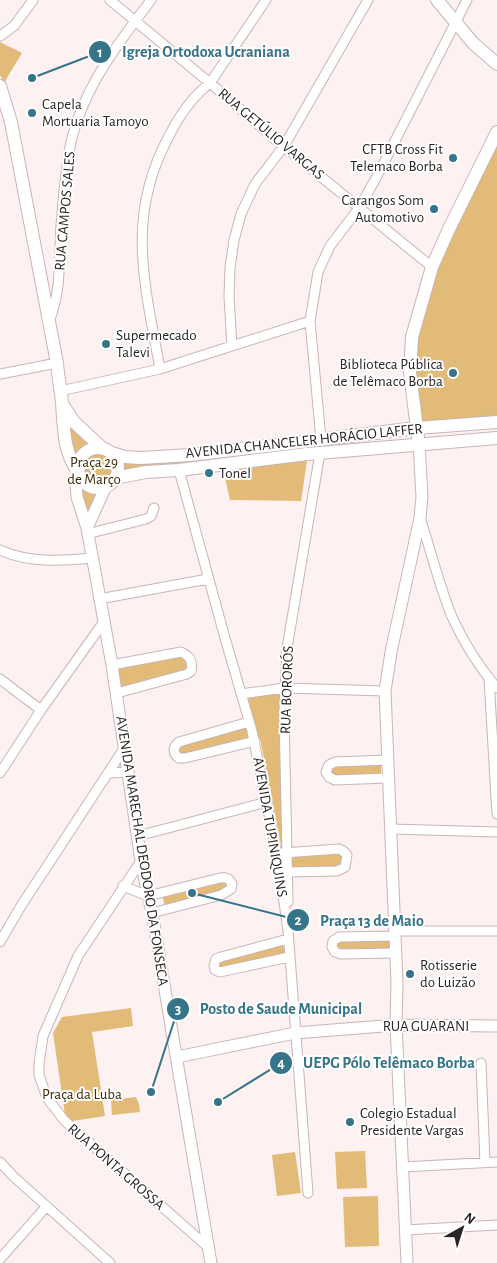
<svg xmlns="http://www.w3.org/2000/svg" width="497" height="1263" viewBox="0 0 497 1263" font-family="'Alegreya Sans',sans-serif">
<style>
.green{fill:#e1bb77}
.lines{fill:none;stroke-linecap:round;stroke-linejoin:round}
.minor-casing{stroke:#c9b5b4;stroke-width:11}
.tertiary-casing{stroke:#c9b5b4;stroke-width:13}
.secondary-casing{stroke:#c9b5b4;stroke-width:14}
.minor{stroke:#fff;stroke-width:9}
.tertiary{stroke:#fff;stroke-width:11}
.secondary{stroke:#fff;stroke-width:12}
.poi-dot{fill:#357489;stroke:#fff;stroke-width:2}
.labels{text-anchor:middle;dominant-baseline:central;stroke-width:4;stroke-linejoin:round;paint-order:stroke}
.poi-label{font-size:15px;fill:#2c2424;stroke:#fff;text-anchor:start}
.street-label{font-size:15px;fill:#2c2424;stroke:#fff}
.park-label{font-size:15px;fill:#3d2a05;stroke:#fff}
.leader{fill:none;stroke:#357489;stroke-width:2}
.callout-dot{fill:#357489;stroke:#fff;stroke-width:2}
.mark-label{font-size:15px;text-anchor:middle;font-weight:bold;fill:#fff}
.callout-label{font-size:16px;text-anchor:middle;font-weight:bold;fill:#357489;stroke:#fff;stroke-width:4;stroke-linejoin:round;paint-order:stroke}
</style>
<rect width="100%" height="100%" fill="#fef1f1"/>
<path class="green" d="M0,42L22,53L4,83L0,75Z
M497,137V420L420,424L412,356L431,281Z
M65,414L108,453L302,447L303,449L114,482L111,484L86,523Z
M307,461L301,501L230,500L223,469Z
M177,653L187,657L190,670L120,691L114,666Z
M280,690L282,850L260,738L180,757L177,747L178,745L253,722L245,694Z
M381,761V778L330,777V765Z
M339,851L345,857L339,869L290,867L289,852Z
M226,879L228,889L165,907L162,894Z
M389,936V953L335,952V941Z
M283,944L285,955L219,969L217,962Z
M131,1008L133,1026L92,1032L105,1116L66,1122L53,1033L62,1017Z
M136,1097L139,1104L140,1112L112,1115L111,1100Z
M365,1151L367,1188L337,1189L335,1152Z
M295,1152L301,1193L277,1196L272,1155Z
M378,1196L379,1246L345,1247L343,1197Z"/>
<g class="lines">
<defs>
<path id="minor" d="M110,0L210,83L276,140L432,267
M0,36L14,26L33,0
M50,319C63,286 58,249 62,214C64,189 66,163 72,138C85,86 119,42 151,0
M232,346L229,297L230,268L234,240L241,214L255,184L284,146L368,0
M160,369C145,285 125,217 169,136C179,116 192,97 210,83L266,0
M0,374L57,363
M60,391L160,369L310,321
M321,439L310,321L318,272L330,246L359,208L375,180L467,0
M179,470L225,638L252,731L277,854L288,930L308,1193
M420,518C431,551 439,585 452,617C463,641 480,668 497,688
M87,534L146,519L151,516L154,508
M0,550C29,563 61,561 92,558
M99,599L208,579
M112,665L181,652C190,656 193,661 191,671L187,674L117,693
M0,679L41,710
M489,679L497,814
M241,694L284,688L385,691
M249,722L179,742C173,747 172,753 179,758H185L255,741
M388,760L335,762L329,765L326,772L329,777L335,780L388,778
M0,773L41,710L103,623
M110,773L129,772
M391,829L497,832
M138,836L267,802
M283,853L339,849L343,851L347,855L345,867L337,871L288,872
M141,861L78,956L43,1036L39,1064V1075L47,1098L64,1120L208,1247
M123,886L148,896L220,878C226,877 229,878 232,884L231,889L221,895L152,913
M288,902L284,712L287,648L320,453
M394,931H497
M394,936L339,937L333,941L332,947L335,952L341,954L395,953
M288,939L221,957L216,959L214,966L215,970L220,972L289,957
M0,942L21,906L125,747
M481,1063L485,1163
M0,1162L13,1176L110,1263
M402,1167L497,1162
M405,1230L497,1225
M0,1259L46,1207"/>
<path id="tertiary" d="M78,473L76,485L77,497L87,528L112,665L141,861L152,913L211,1263
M87,528L106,486
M177,1057L295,1033L396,1025L497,1026
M407,1263L396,1025L397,983L385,691L391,652L420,518L422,497L419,444"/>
<path id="secondary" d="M437,0L473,43L497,64
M0,86L11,122L57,363C58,376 61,390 62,403C64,427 63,451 78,472
M63,405L74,422L102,448
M418,437L410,373L412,337L432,267L449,229L497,132
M78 468a20 20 0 1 1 40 0a20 20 0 1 1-40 0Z
M112,453L125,457L141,458L190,455L417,428L497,422
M115,478L146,472L179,470L307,454L497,438"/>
</defs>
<use href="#minor" class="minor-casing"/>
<use href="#tertiary" class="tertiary-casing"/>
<use href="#secondary" class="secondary-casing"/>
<use href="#minor" class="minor"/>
<use href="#tertiary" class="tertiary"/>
<use href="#secondary" class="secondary"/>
</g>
<g class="poi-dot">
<circle cx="32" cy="113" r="5"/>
<circle cx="453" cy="158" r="5"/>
<circle cx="434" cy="209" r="5"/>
<circle cx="106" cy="344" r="5"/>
<circle cx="453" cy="373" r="5"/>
<circle cx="209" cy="473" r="5"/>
<circle cx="410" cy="974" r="5"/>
<circle cx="350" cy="1122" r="5"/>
</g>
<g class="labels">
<g class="poi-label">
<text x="42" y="104">Capela<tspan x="42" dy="17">Mortuaria Tamoyo</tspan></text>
<text x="443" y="149" text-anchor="end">CFTB Cross Fit<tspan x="443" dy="17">Telemaco Borba</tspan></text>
<text x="424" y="200" text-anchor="end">Carangos Som<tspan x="424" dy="17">Automotivo</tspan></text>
<text x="116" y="335">Supermecado<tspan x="116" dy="17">Talevi</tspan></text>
<text x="443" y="364" text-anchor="end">Biblioteca Pública<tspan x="443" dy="17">de Telêmaco Borba</tspan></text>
<text x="219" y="473">Tonel</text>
<text x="420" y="965">Rotisserie<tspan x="420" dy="17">do Luizão</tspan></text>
<text x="360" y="1113">Colegio Estadual<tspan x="360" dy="17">Presidente Vargas</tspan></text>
</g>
<g class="street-label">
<text transform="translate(271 134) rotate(40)">RUA GETÚLIO VARGAS</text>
<text transform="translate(65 211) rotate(-85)">RUA CAMPOS SALES</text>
<text transform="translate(304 441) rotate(-6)">AVENIDA CHANCELER HORÁCIO LAFFER</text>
<text transform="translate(287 690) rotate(-88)">RUA BORORÓS</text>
<text transform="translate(270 827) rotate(80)">AVENIDA TUPINIQUINS</text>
<text transform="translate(142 851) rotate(81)">AVENIDA MARECHAL DEODORO DA FONSECA</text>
<text x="426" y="1026">RUA GUARANI</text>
<text transform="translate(116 1167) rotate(41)">RUA PONTA GROSSA</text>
</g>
<g class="park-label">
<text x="94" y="462">Praça 29<tspan x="94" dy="17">de Março</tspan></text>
<text x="82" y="1094">Praça da Luba</text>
</g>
</g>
<path class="leader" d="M32 78L100 52M192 893L298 920M151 1092L178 1009M218 1102L281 1063"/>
<g class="callout-dot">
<circle cx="32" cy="78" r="5"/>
<circle cx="192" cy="893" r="5"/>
<circle cx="151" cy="1092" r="5"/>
<circle cx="218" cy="1102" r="5"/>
<circle cx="100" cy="52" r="12"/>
<circle cx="298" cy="920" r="12"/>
<circle cx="178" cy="1009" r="12"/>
<circle cx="281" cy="1063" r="12"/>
</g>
<g class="mark-label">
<text x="100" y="57">1</text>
<text x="298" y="925">2</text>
<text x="178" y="1014">3</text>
<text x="281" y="1068">4</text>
</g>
<g class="callout-label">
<text x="206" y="57">Igreja Ortodoxa Ucraniana</text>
<text x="372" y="926">Praça 13 de Maio</text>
<text x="281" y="1014">Posto de Saude Municipal</text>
<text x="389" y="1068">UEPG Pólo Telêmaco Borba</text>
</g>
<g transform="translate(462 1228) rotate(39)" stroke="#ffffff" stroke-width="4" paint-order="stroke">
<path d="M0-4L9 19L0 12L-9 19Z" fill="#2c2424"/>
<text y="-8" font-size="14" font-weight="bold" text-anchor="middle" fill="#2c2424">N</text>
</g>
</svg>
